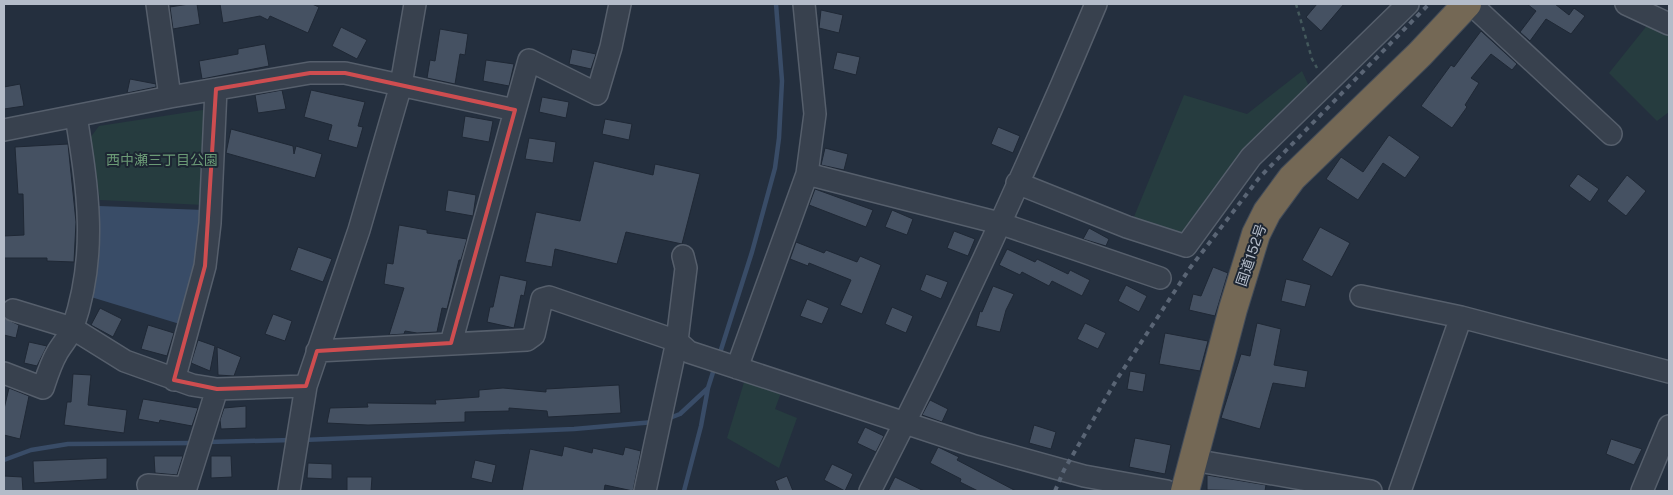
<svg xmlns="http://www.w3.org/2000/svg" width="1673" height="495" viewBox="0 0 1673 495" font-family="'Public Sans','Noto Sans JP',sans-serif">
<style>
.green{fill:#263c3f}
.water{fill:#394c67}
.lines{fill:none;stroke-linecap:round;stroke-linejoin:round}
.stream{stroke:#394c67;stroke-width:4.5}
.building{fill:#455162;stroke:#1f2835}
.minor-casing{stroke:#565f6c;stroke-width:24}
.highway-casing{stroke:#434c59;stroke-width:30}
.path{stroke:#44595c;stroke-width:2.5;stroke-dasharray:4 4;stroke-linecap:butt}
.minor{stroke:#38414e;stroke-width:21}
.highway{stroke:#746855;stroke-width:28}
.rail{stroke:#5a6575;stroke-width:4;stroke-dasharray:5 5;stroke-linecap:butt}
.marked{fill:none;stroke:#ce4d50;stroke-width:4;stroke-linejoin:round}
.labels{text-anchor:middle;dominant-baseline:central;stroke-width:4;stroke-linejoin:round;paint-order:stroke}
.park-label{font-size:14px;fill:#6b9a76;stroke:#1d2633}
.street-label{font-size:14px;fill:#b4bcc9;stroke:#1d2633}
</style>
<rect width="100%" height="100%" fill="#242f3e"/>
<path class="green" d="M1649,23L1669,29V112L1657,121L1609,73Z
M1302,71L1312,93L1184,243L1131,224L1184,95L1247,114Z
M209,109L204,205L100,200L90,138L99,126Z
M745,379L782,390L775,409L797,418L779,468L727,438Z"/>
<path class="water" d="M99,206L204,210L201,249L183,325L91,297L97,263Z"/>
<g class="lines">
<path class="stream" d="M719,356L752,252L775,168L779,138L782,81L776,4
M667,419L680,414L708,388
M303,440L574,429L654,422
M208,442L292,440
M4,460L31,450L68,444L195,443
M684,491L701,426L708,388L715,366"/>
</g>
<path class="building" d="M189,4H197L200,24L173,29L170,7Z
M220,4H312L319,7L308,33L270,16L268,20L260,16L223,23Z
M1317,4H1344L1321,31L1306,17Z
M1527,4H1555L1569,15L1574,8L1585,16L1571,34L1546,19L1530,41L1520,32L1536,11Z
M821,10L843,15L839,33L819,28Z
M341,27L367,40L357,59L332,46Z
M440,29L468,34L465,55L460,54L455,84L427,78L430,60L435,61Z
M1481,31L1517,64L1512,70L1491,54L1471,78L1479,83L1465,105L1467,107L1452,128L1421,106L1451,65L1454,67Z
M265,44L269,66L202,79L199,61L238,54V49Z
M572,49L596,54L591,69L569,64Z
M837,52L860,57L856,75L833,69Z
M486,60L514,64L509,86L483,81Z
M130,79L156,84V87L127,93Z
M20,84L24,106L4,109V87Z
M282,90L286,109L258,113L255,95Z
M311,90L365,102L358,126L363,127L357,148L328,140L332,125L304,117Z
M542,97L569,102L566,118L539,112Z
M465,116L493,121L489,142L462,137Z
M605,119L632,124L629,140L602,134Z
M998,127L1020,136L1013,153L991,144Z
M231,129L293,146L294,154L296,146L322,154L315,178L226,153Z
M1389,135L1420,157L1405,178L1383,163L1358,200L1326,179L1341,157L1363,172Z
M529,138L556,142L553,163L525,159Z
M68,144L76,222L74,262L47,261V258H4V236L24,235L23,194H18L15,147Z
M825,148L848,154L844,170L821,165Z
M594,161L653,175L655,164L700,174L682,244L626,232L617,264L555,249L552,267L525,262L536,212L580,221Z
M1578,174L1599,189L1590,202L1569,186Z
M1627,175L1646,191L1626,216L1607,201Z
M815,189L873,210L866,227L809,205Z
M448,190L476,195L473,216L445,211Z
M892,210L913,219L907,235L885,227Z
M399,225L427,230V233L467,239L461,260H459L447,309L442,308L437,332L417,333L405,331L404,334L389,335L404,288L384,284L387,263L393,264Z
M1320,227L1350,243L1332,277L1302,260Z
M1089,228L1109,239L1106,246L1083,239Z
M954,231L975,239L968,256L947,248Z
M796,242L824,253L826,250L857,262L860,256L881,265L862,314L840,305L851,280L809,263L808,266L790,259Z
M298,247L332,259L323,282L290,270Z
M1007,249L1035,262L1037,259L1068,274L1070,270L1090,280L1082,296L1052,281L1049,286L1022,272L1020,275L999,265Z
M1213,267L1228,273L1215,316L1189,310L1193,294L1201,296Z
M926,274L948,282L941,299L920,290Z
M500,275L527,281L524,296L521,295L514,328L487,322L490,307H493Z
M1286,279L1311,285L1305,307L1281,301Z
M1126,285L1147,296L1139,312L1118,301Z
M993,286L1014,294L1006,310L1000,332L976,326L980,311L982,312Z
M807,299L829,308L822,324L800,316Z
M892,307L913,316L906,333L885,324Z
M100,308L122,319L113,337L91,325Z
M273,314L292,321L285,341L265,334Z
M4,318L19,325L16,338L4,335Z
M1085,323L1106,333L1098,349L1077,339Z
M1257,323L1281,329L1274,365L1308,371L1305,388L1273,383L1260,429L1221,418L1241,354L1250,356Z
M148,325L174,333L167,356L141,349Z
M1165,333L1208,341L1200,371L1159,364Z
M198,340L215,346L210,371L191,363Z
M29,342L47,346L37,366L24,363Z
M217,347L241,357L234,376L218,375Z
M1130,371L1146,374L1143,392L1127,389Z
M73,374L91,375L88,405L127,410L124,433L64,425L67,402H71Z
M619,385L621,413L548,417L547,411L509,408V411L465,412V422L368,425L327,423L330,408L368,407L367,403L436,404L435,400L479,397V390L503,388L546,392V389Z
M9,388L29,396L20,439L4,435V409Z
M143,399L198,408L192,426L160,420L159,423L138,419Z
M930,400L948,409L942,422L922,415Z
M246,406V428L221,429L220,420L224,408Z
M1034,425L1056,432L1051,449L1029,443Z
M865,427L884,436L876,452L857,443Z
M1135,438L1171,445L1165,474L1129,467Z
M1611,439L1642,449L1634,465L1606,454Z
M564,446L592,453L593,448L623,455L625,447L641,451L633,491L605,485L604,491H522L530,449L562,456Z
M938,447L959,457L957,460L1016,491H978L960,482L961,479L930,463Z
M154,456H183L177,475L155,473Z
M211,456H231L232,477L211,478Z
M107,458V479L34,483L33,461Z
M475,460L496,465L492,483L471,478Z
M308,463L332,464V479L307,478Z
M832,464L853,474L845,491L824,480Z
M1207,475L1266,485L1265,491L1207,490Z
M4,476L22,477L23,491H4Z
M787,476L793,491H779L775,481Z
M347,477H372L371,491H347Z
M895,477L924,491H888Z"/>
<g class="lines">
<defs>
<path id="minor" d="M1471,4L1611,134
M1626,4L1669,24
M170,97L310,73H345L515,110
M4,130L170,97L157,4
M807,174L999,223L1160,278
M1017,183L1127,227L1186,246L1251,157L1408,4
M1361,296L1461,317
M13,310L72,328L125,361L192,385L217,389L306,386
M451,343L529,60L597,94L611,47L620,4
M317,351L527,340L534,335L542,299L549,297L677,341L689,352L972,445L1084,476L1167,491
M737,368L807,174L815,114L804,4
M4,373L43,388C47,376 51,363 57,353C62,344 70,336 73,327C98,254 88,190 76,116
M174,380L205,266L210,223L216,89
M1193,460L1371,491
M148,485L186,488
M185,491L217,389
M289,491L306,386L359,230L401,85L415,4
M645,491L677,341L686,268L683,256
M870,491C952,332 1027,169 1096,4
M1400,491L1461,317L1669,372
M1642,491L1669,426"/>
<path id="highway" d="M1185,491L1233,309L1256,234L1267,212L1292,178L1420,54L1467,4"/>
</defs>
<use href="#minor" class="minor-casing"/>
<use href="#highway" class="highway-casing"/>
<path class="path" d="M1296,4L1312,59L1317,68"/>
<use href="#minor" class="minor"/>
<use href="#highway" class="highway"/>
<path class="rail" d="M1055,491L1064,470L1117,379L1190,268L1259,178L1429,4"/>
</g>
<path class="marked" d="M310,73H345L515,110L451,343L317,351L306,386L217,389L174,380L205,266L216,89Z"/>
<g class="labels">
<g class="park-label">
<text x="162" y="160">西中瀬三丁目公園</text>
</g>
<g class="street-label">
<text transform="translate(1251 255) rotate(-71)">国道152号</text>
</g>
</g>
<rect width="1673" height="495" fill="none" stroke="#b4bcc9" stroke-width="10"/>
</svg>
